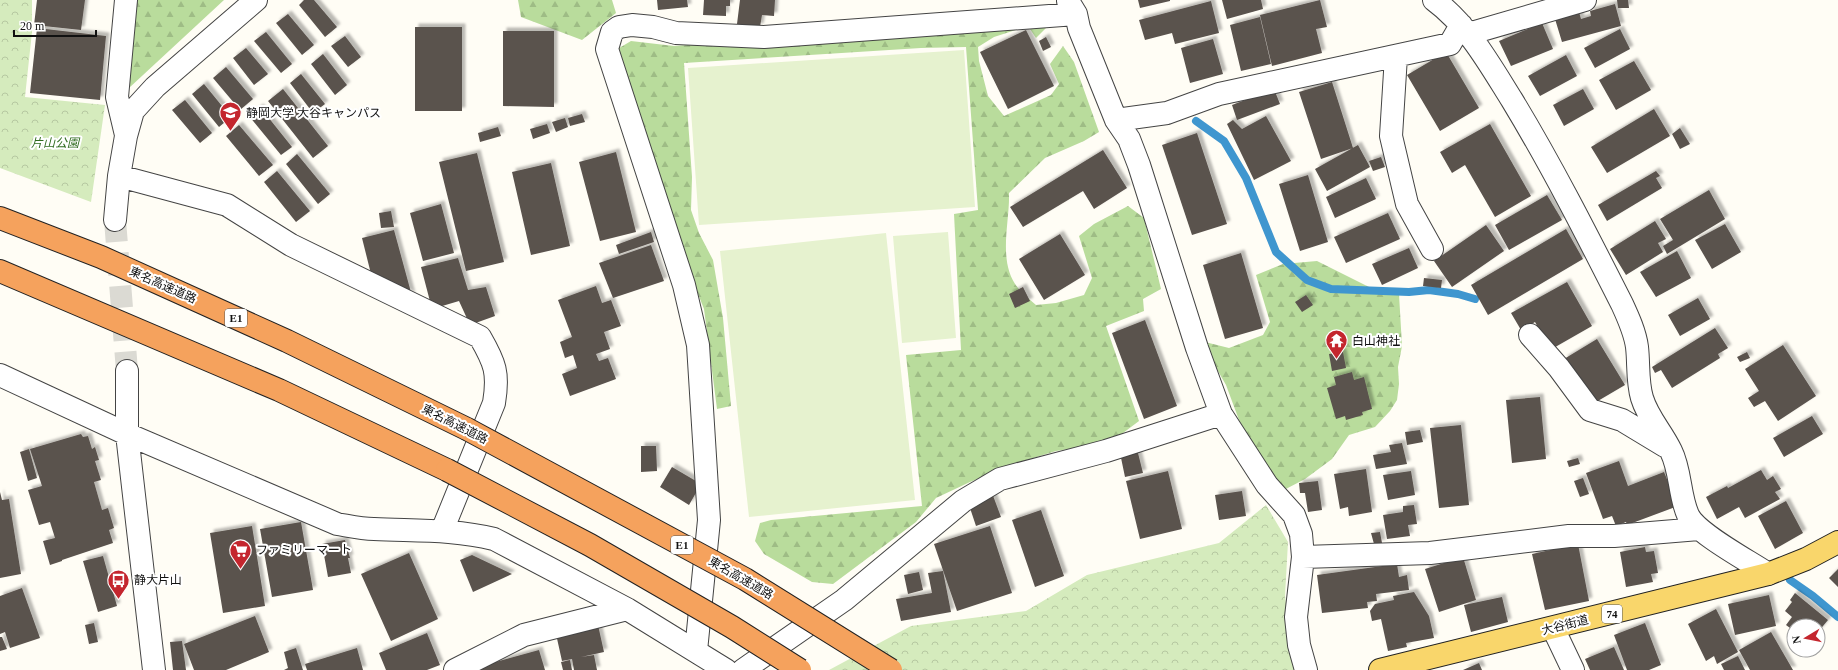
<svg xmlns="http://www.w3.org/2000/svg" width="1838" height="670" viewBox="0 0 1838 670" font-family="'Times New Roman','Noto Sans JP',serif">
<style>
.forest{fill:url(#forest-firs)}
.park{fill:url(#park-crowns)}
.pitch{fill:#e6f2cf}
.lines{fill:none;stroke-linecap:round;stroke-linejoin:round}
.stream{stroke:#3f96cf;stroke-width:8}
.building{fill:#5a524d;filter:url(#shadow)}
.minor-tunnel{stroke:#dbdad3;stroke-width:22;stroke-dasharray:22 11;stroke-linecap:butt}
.minor-casing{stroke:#444;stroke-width:24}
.major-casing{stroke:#222;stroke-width:24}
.highway-casing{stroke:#222;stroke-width:24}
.minor{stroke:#fff;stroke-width:22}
.major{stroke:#f9d66b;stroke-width:22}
.highway{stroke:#f5a25d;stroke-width:22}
.highway-bridge-casing{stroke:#222;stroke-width:24;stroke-linecap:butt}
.highway-bridge{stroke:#f5a25d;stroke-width:22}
.labels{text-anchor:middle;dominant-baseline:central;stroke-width:4;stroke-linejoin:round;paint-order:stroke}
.shield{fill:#fff;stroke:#585858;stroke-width:1}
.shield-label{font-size:11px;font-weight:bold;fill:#111}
.poi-label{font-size:12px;fill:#111;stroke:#fff;text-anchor:start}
.park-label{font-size:12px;font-style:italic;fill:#2f6b1f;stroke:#fff}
.street-label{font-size:12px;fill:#111;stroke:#fff}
</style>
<defs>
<pattern id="forest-firs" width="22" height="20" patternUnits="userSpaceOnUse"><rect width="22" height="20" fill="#b9dc9c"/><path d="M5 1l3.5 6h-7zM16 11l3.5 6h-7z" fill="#9ebc85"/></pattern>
<pattern id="park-crowns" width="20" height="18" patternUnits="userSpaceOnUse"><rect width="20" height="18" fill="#d5ebbd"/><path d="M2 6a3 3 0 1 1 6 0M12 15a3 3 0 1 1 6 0" fill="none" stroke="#b6c8a1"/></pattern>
<filter id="shadow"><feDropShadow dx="3.5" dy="-3.5" stdDeviation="1" flood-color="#0004"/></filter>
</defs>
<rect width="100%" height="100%" fill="#fffdf5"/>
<path class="forest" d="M132,0H224L129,88Z
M518,0H612L616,13L582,40L521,17Z
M1057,17L1036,38L1028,26L994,37L978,47L979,61L988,96L1004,116L1051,95L1059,84L1050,64L1063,46L1074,62L1099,132L1084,141L1045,158L1009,193C1010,223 997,262 1018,288C1023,294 1030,300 1036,305L1056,303L1084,295L1092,278L1079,236L1094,224L1128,206L1144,218L1161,289L1143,299L1144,311L1106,326L1139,421L1119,436L1087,446L1056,451L1017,463L970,482L936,498L916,522L833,584L812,582L764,554L755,541L760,523L771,520L922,506L906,355L961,350L954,214L978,210L966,47L921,48L684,63L692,177L691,210L699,233L713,260L723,318L731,406L717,409L704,309L604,57L631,41L674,46Z
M1317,261L1385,295L1399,294L1402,346L1398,367L1399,384L1397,400L1390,411L1375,427L1349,435L1332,459L1305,479L1282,491L1257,453L1239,420L1226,385L1211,359L1205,342L1229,348L1263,335L1270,322L1256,275L1283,264Z"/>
<path class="park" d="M0,0H32V32L25,97L105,105L91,202L0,168Z
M1266,505L1288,542L1285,596L1295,670H829L911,626L1026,611L1087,575L1219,543Z"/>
<path class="pitch" d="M964,50L975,207L699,225L688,68Z
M948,232L956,338L902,343L893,236Z
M886,233L915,500L749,517L720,251Z"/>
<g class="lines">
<path class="stream" d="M1196,121L1224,141L1246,178L1276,252L1307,280L1331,289L1409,292L1429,290L1458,294L1475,299
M1790,580L1813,596L1838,617"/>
</g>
<path class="building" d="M37,0H85L81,30L34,25Z
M304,0H314L337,27L325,37L299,5Z
M657,0H687L688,7L658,10Z
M704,0H730V6H726V16L703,15Z
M740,0H775L774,16L762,15L760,27L737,24Z
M1138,0H1170V1L1140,8Z
M1222,0H1261L1263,9L1227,19Z
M1320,0L1327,27L1316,29L1322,53L1272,66L1260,15Z
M1617,0H1628L1629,8H1618Z
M1211,1L1219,33L1175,44L1172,33L1145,40L1139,20Z
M1615,4L1621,26L1562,42L1555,19L1579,12L1581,19L1591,16L1590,11Z
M288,14L314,45L302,55L276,23Z
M1260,17L1271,64L1241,71L1230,25Z
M1542,23L1553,49L1511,66L1499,41Z
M415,27H462V111H415Z
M37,28L106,36L100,100L30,93Z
M1620,29L1630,49L1595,68L1584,48Z
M1026,30L1054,86L1008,109L980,52Z
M503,31H554V107L503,106Z
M266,32L292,64L281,73L254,41Z
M345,36L361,57L348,67L331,46Z
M1046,37L1051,47L1043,51L1039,41Z
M1213,39L1223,74L1190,83L1181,48Z
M246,48L268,74L254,85L233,58Z
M1446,52L1479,108L1440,131L1407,75Z
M323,54L347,85L335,95L311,64Z
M1566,55L1577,76L1540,96L1528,76Z
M1634,61L1651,90L1616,110L1599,80Z
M226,67L253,99L240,110L213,78Z
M301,74L325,104L313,113L290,83Z
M1332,82L1353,148L1321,159L1299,92Z
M204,84L231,117L219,127L192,94Z
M283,89L328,146L313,158L268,101Z
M1274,89L1280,104L1237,120L1232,105Z
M1583,89L1594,109L1564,126L1553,105Z
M185,100L212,133L200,143L172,110Z
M260,107L292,147L281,155L249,116Z
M1654,109L1670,136L1607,173L1591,147Z
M582,114L585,122L570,126L568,118Z
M1266,116L1291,161L1254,180L1227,124L1233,120L1242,129Z
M565,118L568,127L556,132L552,122Z
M547,124L550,133L533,139L530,129Z
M1490,124L1531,196L1495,217L1465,165L1452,173L1440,152Z
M239,125L273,165L259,176L226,136Z
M498,127L501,136L480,142L478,133Z
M1680,128L1690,144L1680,149L1672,134Z
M1197,133L1227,224L1192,235L1162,145Z
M1358,145L1370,167L1327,191L1315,169Z
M1103,150L1127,188L1094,209L1083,191L1023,227L1010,207Z
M616,152L636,232L600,241L579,162Z
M477,153L504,262L466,271L439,162Z
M297,154L330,194L318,204L286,164Z
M1381,157L1385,167L1373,171L1369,161Z
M551,163L570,246L531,255L512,172Z
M277,171L310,211L296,222L264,182Z
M1656,171L1660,176L1656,178L1662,188L1607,221L1598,205Z
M1308,175L1328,242L1300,251L1279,184Z
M1366,178L1376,199L1335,218L1326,197Z
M1709,190L1725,219L1667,254L1663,246L1673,240L1660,219Z
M1547,195L1562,220L1509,250L1495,225Z
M441,204L454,253L423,261L410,213Z
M391,211L394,227L381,228L379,213Z
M1388,213L1400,239L1346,263L1334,237Z
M1655,221L1666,239L1658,243L1663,252L1626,275L1610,249Z
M1725,224L1741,252L1712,269L1695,240Z
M1486,225L1504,251L1452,287L1434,261Z
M1566,229L1583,259L1488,315L1471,285Z
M394,230L412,296L371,274L362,238Z
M651,232L654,242L619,254L616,245Z
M1060,234L1085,275L1044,300L1019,259Z
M651,245L664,281L613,298L599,263Z
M1409,248L1418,268L1382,285L1372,264Z
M1677,251L1691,278L1656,297L1640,272Z
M1241,253L1263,328L1225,339L1203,265Z
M458,258L468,290L486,287L495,316L470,325L459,301L432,309L421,267Z
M1424,278L1442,280L1441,288L1423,286Z
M1567,282L1592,326L1550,350L1535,322L1521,330L1511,313Z
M596,286L602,303L611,300L621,326L604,332L610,349L596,354L599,361L608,358L616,379L570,396L562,374L577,368L573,355L565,358L560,342L572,337L558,300Z
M1023,287L1030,301L1015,308L1009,294Z
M1306,295L1313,305L1302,312L1295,302Z
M1698,298L1710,319L1680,336L1668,315Z
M1145,320L1177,406L1144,419L1112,333Z
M1715,328L1728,348L1718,354L1720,358L1672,388L1661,370L1655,373L1652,367Z
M1597,339L1625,385L1591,405L1564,359Z
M1783,345L1816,396L1778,421L1765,401L1754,407L1748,398L1759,391L1745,369Z
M1343,352L1346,368L1332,371L1329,354Z
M1747,352L1750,358L1740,362L1737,357Z
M1352,372L1354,380L1364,377L1372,409L1362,412L1363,415L1346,420L1345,416L1336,419L1327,388L1336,385L1334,377Z
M1540,397L1546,459L1512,463L1506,400Z
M1812,416L1823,434L1784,457L1773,438Z
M1461,425L1469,505L1439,508L1430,428Z
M1420,430L1423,442L1407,445L1405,432Z
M81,434L83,437L88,436L92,449L95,447L99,460L95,461L101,480L94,482L102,510L108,508L114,528L109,530L113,543L62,560V561L50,565L43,541L55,538L50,522L39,525L28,490L42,486L30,449Z
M1402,443L1407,464L1376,469L1373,455L1391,452L1389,445Z
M641,446H656L657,471L641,472Z
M29,449L37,478L28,481L20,452Z
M1137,449L1143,473L1125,477L1120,453Z
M1578,458L1580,464L1569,467L1567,461Z
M1619,461L1628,486L1664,472L1678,506L1627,525L1626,522L1616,526L1612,516L1603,519L1586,473Z
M672,467L701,484L689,505L660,487Z
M1366,469L1372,512L1349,516L1348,507L1340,509L1334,474Z
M1761,470L1767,480L1773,476L1781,489L1775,492L1780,499L1745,518L1739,507L1717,519L1706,497L1727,486L1728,488Z
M1168,471L1182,529L1140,539L1126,481Z
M1411,471L1415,495L1388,500L1383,475Z
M1583,478L1589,494L1580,497L1574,481Z
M1318,481L1322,510L1308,512L1305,493H1300L1299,483Z
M1242,491L1246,516L1219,520L1215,495Z
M0,492L2,500L9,499L21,574L0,578Z
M992,493L1001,517L976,526L969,505Z
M1786,501L1803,533L1775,549L1758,516Z
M1414,505L1417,524L1408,525L1410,536L1387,539L1383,515L1403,512V506Z
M1041,510L1064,576L1035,587L1012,520Z
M301,522L313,590L272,597L260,529Z
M252,526L265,606L223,613L210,533Z
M990,526L1012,593L957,611L934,544Z
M1380,532L1382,543L1374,544L1371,533Z
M345,540L350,558H348L351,573L328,577L322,544Z
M1578,544L1589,601L1545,610L1532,554Z
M1645,547L1646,552L1654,551L1658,573L1651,574L1653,582L1626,587L1620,552Z
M409,553L438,619L391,641L361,574Z
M472,555L512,574L473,592L460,560Z
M103,556L117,606L98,612L83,561Z
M1463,557L1476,600L1439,612L1425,569Z
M1397,564L1399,577L1407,575L1409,590L1376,594L1377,601L1367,602L1368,608L1322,613L1317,575Z
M1838,569V587L1829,578Z
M943,571L951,612L901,621L896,599L932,593L928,573Z
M919,572L923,590L908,594L904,575Z
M22,588L40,638L10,648L5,632L0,634V596Z
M1414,592L1429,616L1434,638L1406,643L1407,647L1388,651L1381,619L1372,621L1370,611L1375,604L1394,600L1393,596Z
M1795,593L1828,620L1818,632V626H1794V631L1786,625L1792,617L1785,611L1792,602L1790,600Z
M1769,595L1776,626L1735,635L1728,604Z
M1502,597L1508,622L1471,632L1464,605Z
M1716,609L1738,652L1717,664L1714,656L1706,661L1688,624Z
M255,616L269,652L226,670H194L184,644Z
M94,623L98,642L89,644L85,625Z
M1645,623L1661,665L1649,670H1627L1614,635Z
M598,625L604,652L581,657L594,655L597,670H574L572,659L562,661L556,634Z
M1771,632L1793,670H1750L1739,650Z
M427,633L440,665L427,670H386L379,653Z
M0,637H2L7,649L0,651Z
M182,641L186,670H173L170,642Z
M1614,647L1624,670H1590L1585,659Z
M296,648L303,670H284L288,668L284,652Z
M357,648L363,670H307L305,664Z
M539,650L545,670H478L477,667Z
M1738,656L1745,670H1724L1721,664Z
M570,660L572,670H563L561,662Z
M1479,663L1482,670H1463Z"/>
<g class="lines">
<path class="minor-tunnel" d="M115,220L127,371"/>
<defs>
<path id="minor" d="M1434,0C1468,25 1490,65 1512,100C1552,166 1587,235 1622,304C1628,317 1635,332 1637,347C1639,364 1637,381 1642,398C1648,418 1662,432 1671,451C1681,471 1679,495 1688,515C1697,534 1749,561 1768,574
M1068,1L1076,14L1079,28L1116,120L1129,139L1139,165L1197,348L1221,414L1267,485L1294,515L1301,534L1303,557L1296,617L1299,645L1306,670
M1468,34L1585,0
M1396,56L1391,136L1407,204L1432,249
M1116,120L1167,113L1219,94L1450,44L1461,25
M126,135L117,97L126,0
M119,176L227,205L291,245L480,337C495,363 499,373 494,403L442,531
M115,220L119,176L126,136L133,111L155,87L256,0
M1530,335L1559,368L1590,410L1622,420L1665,446
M127,371V434L154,670
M0,375L127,434L337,524C349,526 361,529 374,529C414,531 454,529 494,539L627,609L726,670
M1303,557L1430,553L1569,536H1614L1699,529
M1553,628L1573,670
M696,651L709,520L698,345L684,285L607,49L612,32L619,27L632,25L653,27L676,33L764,37L1076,14
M455,670L524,635L627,609
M743,670L844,600L963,501L1000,479L1106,451L1221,414"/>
<path id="major" d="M1380,670L1768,574L1806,559L1838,542"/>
<path id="highway" d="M0,218L101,257L287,341L467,429
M0,271L279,390L447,470"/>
</defs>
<use href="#minor" class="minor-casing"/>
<use href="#major" class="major-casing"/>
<use href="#highway" class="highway-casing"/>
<use href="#minor" class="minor"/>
<use href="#major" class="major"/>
<use href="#highway" class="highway"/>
<defs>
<path id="highway-bridge" d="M467,429L745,579L891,670
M447,470L590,545L732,627L800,670"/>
</defs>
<use href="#highway-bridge" class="highway-bridge-casing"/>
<use href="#highway-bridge" class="highway-bridge"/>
</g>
<defs>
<symbol id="university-pin" viewBox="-11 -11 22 30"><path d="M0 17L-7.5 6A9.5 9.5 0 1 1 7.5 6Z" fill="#c4262e" stroke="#fff"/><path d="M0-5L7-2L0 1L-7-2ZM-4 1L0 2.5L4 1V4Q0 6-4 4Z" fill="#fff"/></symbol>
<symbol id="temple-pin" viewBox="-11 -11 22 30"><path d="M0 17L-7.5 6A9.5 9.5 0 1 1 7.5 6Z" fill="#c4262e" stroke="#fff"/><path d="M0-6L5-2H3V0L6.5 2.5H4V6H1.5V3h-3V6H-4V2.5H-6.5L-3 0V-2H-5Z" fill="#fff"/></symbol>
<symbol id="supermarket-pin" viewBox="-11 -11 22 30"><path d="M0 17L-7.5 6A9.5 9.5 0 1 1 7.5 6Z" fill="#c4262e" stroke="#fff"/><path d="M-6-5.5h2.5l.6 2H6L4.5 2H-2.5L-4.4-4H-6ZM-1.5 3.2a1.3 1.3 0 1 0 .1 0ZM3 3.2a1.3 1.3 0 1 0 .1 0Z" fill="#fff"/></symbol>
<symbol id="bus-pin" viewBox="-11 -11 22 30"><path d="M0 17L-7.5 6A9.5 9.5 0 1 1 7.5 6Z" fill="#c4262e" stroke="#fff"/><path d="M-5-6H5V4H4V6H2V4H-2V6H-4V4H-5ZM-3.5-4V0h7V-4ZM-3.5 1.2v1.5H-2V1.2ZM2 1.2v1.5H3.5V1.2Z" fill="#fff"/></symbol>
</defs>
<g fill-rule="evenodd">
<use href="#university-pin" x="218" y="100" width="25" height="34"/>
<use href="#temple-pin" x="1324" y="328" width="25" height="34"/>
<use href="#supermarket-pin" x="228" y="538" width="25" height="34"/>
<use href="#bus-pin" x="106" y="568" width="25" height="34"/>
</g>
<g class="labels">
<g class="shield">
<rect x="225" y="309" width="22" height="18" rx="3"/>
<rect x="671" y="536" width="22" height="18" rx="3"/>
<rect x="1602" y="605" width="20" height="18" rx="3"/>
</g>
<g class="shield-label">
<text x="236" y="318">E1</text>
<text x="682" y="545">E1</text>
<text x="1612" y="614">74</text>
</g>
<g class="poi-label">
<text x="246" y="113">静岡大学 大谷キャンパス</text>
<text x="1352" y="341">白山神社</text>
<text x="256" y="550">ファミリーマート</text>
<text x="134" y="580">静大片山</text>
</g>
<g class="park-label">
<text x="55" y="143">片山公園</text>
</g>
<g class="street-label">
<text transform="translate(163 285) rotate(24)">東名高速道路</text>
<text transform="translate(455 424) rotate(27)">東名高速道路</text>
<text transform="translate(741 578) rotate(30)">東名高速道路</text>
<text transform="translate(1565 625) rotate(-14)">大谷街道</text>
</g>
</g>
<g transform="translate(1806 638) rotate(260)"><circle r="19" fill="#ffffff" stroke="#a0a0a0"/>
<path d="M0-3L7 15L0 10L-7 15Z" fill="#c4262e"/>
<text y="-6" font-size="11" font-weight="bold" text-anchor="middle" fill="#111111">N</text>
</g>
<path d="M14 30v6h82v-6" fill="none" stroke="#111111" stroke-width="2"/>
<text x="20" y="30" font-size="12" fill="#111111" stroke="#ffffff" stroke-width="3" paint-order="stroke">20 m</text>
</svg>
